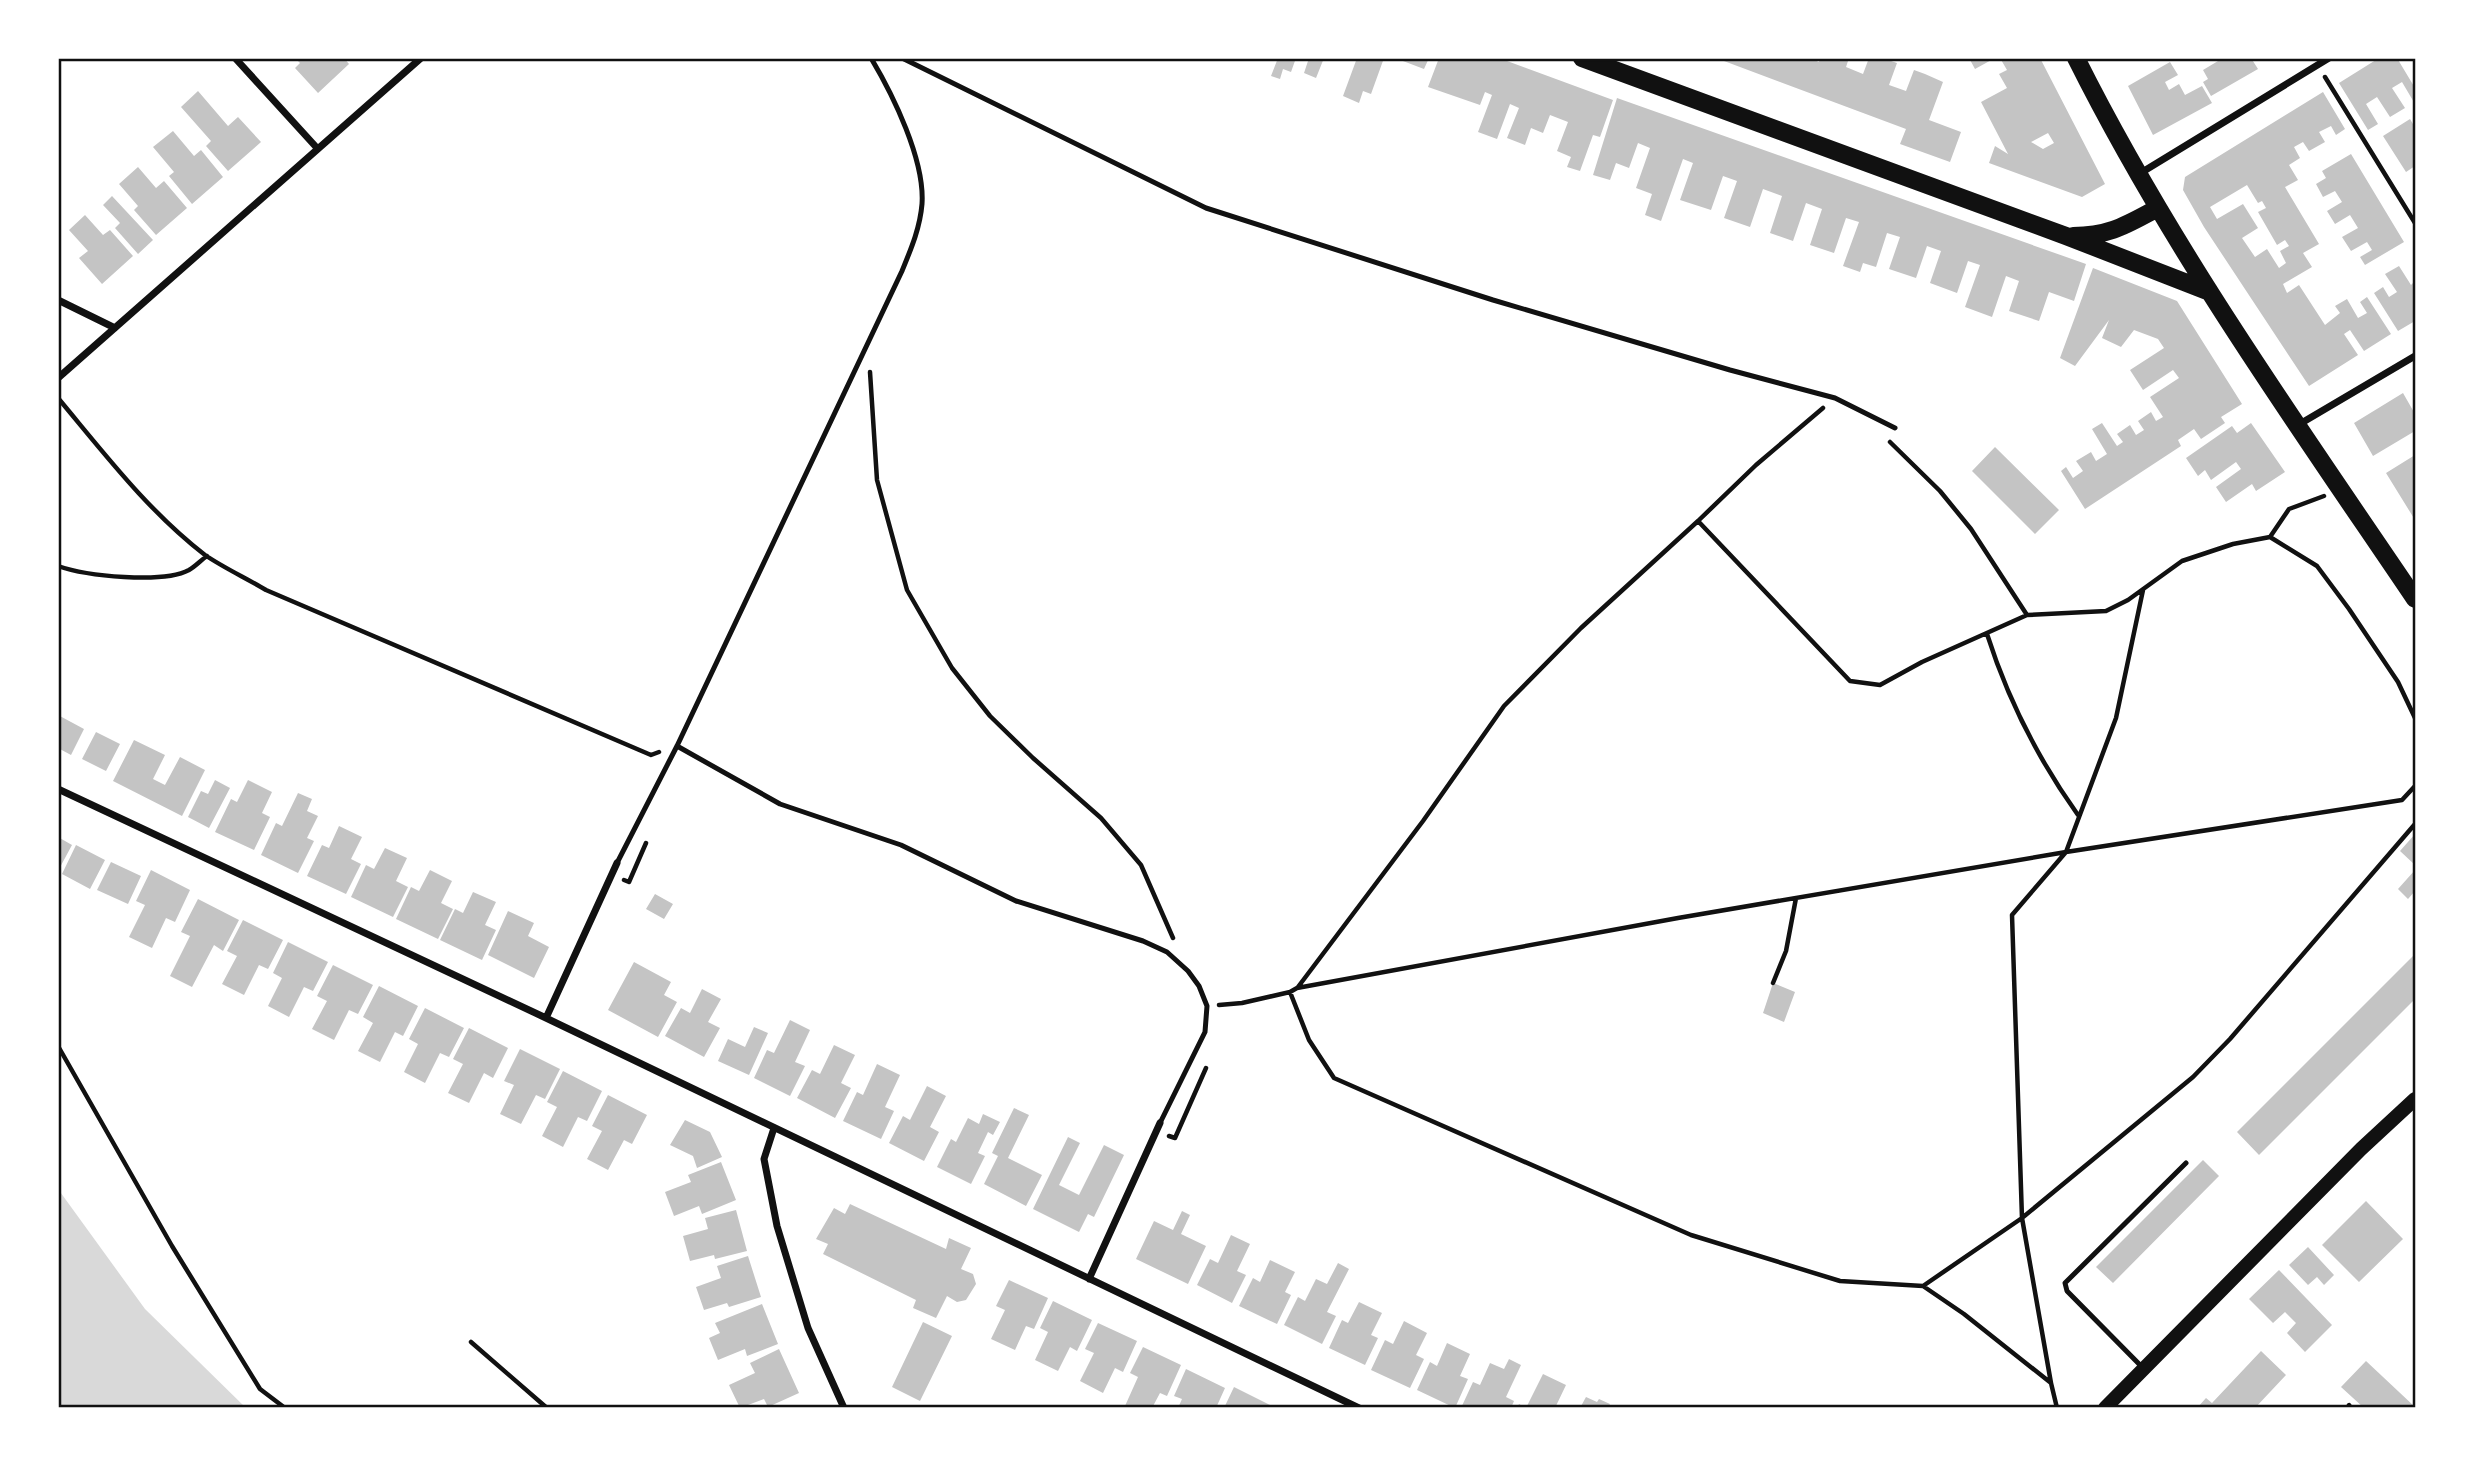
<svg xmlns="http://www.w3.org/2000/svg" width="2473" height="1466" viewBox="0 0 2473 1466" font-family="'Libre Baskerville',serif">
<style>
.water{fill:#d9d9d9}
.building{fill:#c4c4c4;fill-rule:evenodd}
.lines{fill:none;stroke-linecap:round;stroke-linejoin:round}
.path{stroke:#111;stroke-width:4.5}
.service{stroke:#111;stroke-width:5}
.minor{stroke:#111;stroke-width:7}
.secondary{stroke:#111;stroke-width:14}
.primary{stroke:#111;stroke-width:18}
.neatline{fill:none;stroke:#111;stroke-width:2.5}
</style>
<rect width="100%" height="100%" fill="#fff"/>
<path class="water" d="M58,1189L145,1309L246,1408H58Z"/>
<path class="building" d="M295,58H344L349,64L318,93L295,68L300,63Z
M1278,58H1296L1291,72L1283,69L1280,79L1271,76Z
M1309,58H1324L1316,78L1304,73Z
M1357,58H1384L1371,94L1363,91L1359,103L1343,96Z
M1395,58H1429L1424,69Z
M1439,58H1499L1613,100L1600,137L1593,135L1580,171L1567,167L1571,157L1557,151L1568,122L1550,115L1543,133L1531,128L1525,145L1507,138L1519,108L1510,104L1497,139L1478,132L1492,95L1485,92L1480,105L1428,87Z
M1716,58H1809L1819,62L1820,58H1849L1846,67L1863,74L1869,58H1882L1897,63L1889,85L1906,91L1914,70L1925,74L1943,82L1929,120L1961,132L1950,162L1900,144L1906,129Z
M1969,58H1995L1975,69Z
M2000,58H2040L2105,184L2082,197L1989,163L1995,146L2008,154L1981,102L2007,88L1999,74L2007,70ZM2048,133L2054,143L2043,149L2031,142Z
M2223,58H2251L2258,69L2211,96L2203,82L2208,79L2203,70Z
M2379,58H2397L2415,88V104L2402,82L2392,88L2405,108L2390,117L2377,97L2366,104L2378,124L2368,130L2339,83Z
M2170,62L2178,75L2165,82L2169,90L2179,84L2185,95L2202,86L2212,103L2153,135L2128,86Z
M198,91L228,126L238,117L261,142L228,171L206,146L211,141L181,107Z
M2323,92L2345,129L2336,135L2331,126L2319,132L2325,142L2309,151L2303,142L2294,147L2300,158L2289,165L2298,180L2285,187L2319,244L2303,253L2312,267L2283,284L2287,293L2299,285L2325,325L2340,313L2335,306L2347,299L2358,318L2367,313L2360,302L2367,297L2391,334L2364,351L2350,330L2344,334L2358,355L2309,386L2204,227L2183,190L2185,177ZM2247,185L2258,203L2262,201L2266,208L2258,212L2277,245L2285,240L2289,246L2280,251L2286,263L2279,268L2267,249L2255,257L2242,238L2258,228L2243,204L2217,219L2210,207Z
M1617,98L2086,264L2074,301L2049,292L2039,321L2009,311L2019,281L2006,276L1992,317L1965,307L1980,265L1968,261L1957,293L1930,283L1941,251L1927,246L1916,278L1889,269L1900,237L1887,233L1876,267L1863,263L1860,272L1843,266L1859,222L1846,218L1834,253L1810,245L1822,209L1806,203L1793,241L1770,233L1782,196L1763,189L1750,227L1724,218L1737,181L1723,176L1711,210L1680,200L1693,163L1683,159L1661,221L1645,215L1652,194L1636,188L1650,148L1638,143L1629,168L1616,163L1610,180L1593,175Z
M2410,119L2413,124L2415,123V166L2406,172L2383,136Z
M173,131L194,156L201,150L223,177L192,204L169,176L174,172L153,147Z
M2351,154L2404,242L2365,265L2360,257L2372,250L2367,242L2351,251L2342,237L2358,228L2350,215L2335,224L2327,211L2342,202L2335,191L2323,197L2316,184L2326,178L2322,171Z
M138,167L156,188L164,181L187,208L156,235L134,210L138,206L119,184Z
M112,196L153,240L138,254L115,228L120,223L103,205Z
M85,215L103,235L110,230L133,256L102,284L79,258L88,251L69,230Z
M2399,266L2411,285L2415,281V321L2398,331L2374,293L2383,287L2389,297L2397,292L2385,274Z
M2093,268L2177,301L2242,404L2221,417L2225,423L2201,439L2194,429L2178,440L2181,446L2085,509L2061,471L2066,467L2073,478L2083,471L2076,461L2091,452L2096,461L2107,454L2092,429L2102,423L2117,446L2123,442L2117,434L2130,425L2136,435L2144,430L2138,421L2151,412L2156,421L2163,417L2150,397L2179,378L2173,370L2143,390L2130,370L2164,348L2158,339L2134,330L2121,347L2102,338L2109,320L2075,366L2060,358Z
M2403,393L2415,414V431L2373,456L2354,423Z
M2251,423L2285,472L2256,491L2252,484L2226,502L2216,487L2241,469L2236,462L2211,480L2205,470L2198,476L2186,458L2232,426L2237,433Z
M1995,447L2059,510L2035,534L1972,471Z
M2415,455V520L2386,473Z
M58,715L84,729L71,755L58,748Z
M96,732L120,744L106,771L82,759Z
M134,740L165,755L153,779L165,785L180,757L205,770L182,816L113,781Z
M215,780L230,788L209,828L188,817L201,791L208,794Z
M248,780L272,792L262,813L270,817L254,850L215,832L231,799L237,802Z
M298,793L312,799L307,811L318,816L307,838L314,841L298,873L261,855L276,823L282,826Z
M339,826L362,837L351,859L361,864L346,894L307,876L322,845L329,848Z
M2415,834V865L2400,851Z
M58,837L72,845L58,871Z
M76,845L105,860L90,889L62,874Z
M385,848L407,858L396,881L408,887L393,917L351,897L366,865L374,869Z
M111,862L141,876L128,904L97,890Z
M151,870L190,890L175,922L166,918L152,948L129,937L145,905L136,901Z
M430,870L452,881L441,903L453,909L438,939L396,919L411,887L419,891Z
M2415,870V891L2408,899L2398,889Z
M473,892L496,902L485,925L496,930L482,960L440,940L455,909L463,913Z
M655,894L673,904L664,919L646,909Z
M198,899L239,920L223,951L214,945L192,987L170,976L190,936L181,932Z
M508,911L534,923L528,936L549,947L534,978L488,955Z
M243,920L283,940L268,969L259,965L244,995L222,984L237,956L227,951Z
M288,942L328,962L313,991L304,987L289,1017L268,1006L282,978L273,973Z
M2415,954V999L2259,1155L2237,1132Z
M634,962L671,982L664,995L677,1002L658,1037L608,1010Z
M333,965L373,985L358,1014L349,1010L334,1040L312,1029L327,1001L317,996Z
M1773,983L1795,992L1784,1022L1763,1013Z
M379,986L418,1006L403,1036L395,1032L380,1062L358,1051L373,1023L363,1017Z
M702,989L721,999L708,1022L720,1028L704,1057L665,1036L681,1008L690,1013Z
M425,1008L464,1028L449,1057L440,1053L425,1083L404,1072L418,1044L409,1039Z
M790,1020L810,1030L795,1062L805,1066L790,1096L754,1078L767,1050L774,1053Z
M754,1027L768,1033L749,1075L718,1061L728,1039L745,1047Z
M469,1028L508,1048L493,1078L484,1073L469,1103L448,1093L463,1064L453,1059Z
M834,1045L855,1055L841,1083L851,1088L835,1118L797,1098L812,1070L820,1074Z
M520,1049L560,1069L545,1099L536,1095L521,1124L500,1114L514,1085L504,1081Z
M877,1064L900,1075L885,1107L894,1111L881,1139L843,1121L857,1092L863,1095Z
M563,1071L602,1091L587,1121L578,1117L563,1147L542,1136L557,1107L547,1102Z
M927,1086L946,1096L930,1127L939,1132L924,1161L889,1143L903,1116L910,1120Z
M608,1095L647,1115L632,1144L624,1140L608,1170L587,1159L602,1131L592,1126Z
M1014,1108L1029,1115L1008,1158L1042,1175L1026,1206L984,1184L998,1156L992,1153Z
M983,1114L1000,1122L993,1135L988,1132L978,1153L985,1156L971,1184L937,1167L951,1139L956,1142L968,1118L979,1124Z
M685,1120L710,1132L722,1157L697,1168L693,1156L670,1145Z
M1068,1137L1080,1143L1059,1185L1079,1195L1104,1145L1124,1155L1094,1217L1088,1214L1079,1232L1033,1209Z
M2203,1160L2219,1176L2113,1283L2096,1267Z
M721,1162L736,1200L702,1214L699,1206L674,1216L665,1192L691,1182L688,1175Z
M2366,1201L2403,1239L2359,1282L2322,1245Z
M850,1204L946,1249L949,1238L971,1248L961,1269L973,1274L976,1284L966,1300L957,1302L947,1296L936,1318L913,1308L916,1300L823,1254L828,1244L816,1239L834,1208L845,1214Z
M736,1210L747,1251L715,1259L714,1255L690,1261L683,1236L708,1229L705,1218Z
M1182,1211L1190,1215L1181,1234L1206,1246L1188,1284L1136,1259L1154,1221L1173,1230Z
M1231,1235L1250,1244L1237,1271L1246,1275L1232,1303L1197,1285L1210,1259L1218,1263Z
M2308,1247L2334,1275L2324,1285L2317,1277L2308,1285L2289,1265Z
M748,1256L761,1297L729,1307L727,1303L704,1310L696,1287L721,1278L717,1266Z
M1270,1260L1295,1272L1285,1292L1291,1295L1277,1324L1239,1306L1253,1278L1260,1282Z
M1338,1263L1349,1269L1327,1312L1336,1316L1322,1344L1284,1325L1298,1297L1305,1301L1316,1279L1327,1284Z
M2279,1270L2332,1325L2305,1352L2287,1333L2296,1323L2285,1312L2273,1323L2249,1299Z
M1009,1280L1048,1298L1034,1329L1026,1326L1015,1350L991,1339L1005,1310L996,1306Z
M1053,1301L1092,1320L1077,1351L1070,1347L1058,1371L1035,1360L1048,1332L1040,1328Z
M1359,1302L1382,1313L1371,1335L1378,1338L1365,1365L1329,1348L1342,1320L1348,1323Z
M762,1304L778,1344L747,1356L745,1349L718,1360L709,1338L720,1333L715,1323Z
M1404,1321L1427,1333L1416,1355L1424,1359L1410,1388L1371,1370L1385,1340L1393,1344Z
M923,1322L952,1336L920,1401L892,1387Z
M1098,1323L1137,1341L1123,1372L1115,1368L1103,1393L1080,1381L1094,1353L1085,1349Z
M1447,1343L1470,1354L1460,1376L1468,1379L1455,1408L1417,1390L1430,1362L1437,1366Z
M1143,1347L1181,1365L1167,1396L1160,1393L1152,1408H1130L1125,1406L1138,1377L1130,1373Z
M779,1349L799,1393L768,1407L764,1399L740,1408L729,1385L755,1373L750,1363Z
M2261,1351L2286,1375L2255,1408H2197L2206,1398L2212,1403Z
M1509,1359L1521,1365L1506,1397L1514,1401L1511,1408H1461L1473,1382L1480,1385L1490,1363L1504,1369Z
M2366,1361L2415,1407V1408H2364L2341,1387Z
M1186,1369L1225,1388L1216,1408H1178L1182,1399L1174,1396Z
M1543,1374L1566,1385L1555,1408H1517L1519,1404L1526,1408Z
M1234,1387L1272,1406L1271,1408H1224Z
M1586,1397L1597,1402L1599,1399L1610,1404L1608,1408H1580Z"/>
<g class="lines">
<path class="path" d="M2325,77L2415,223
M870,372L877,480L907,590L952,668L990,716L1033,758L1101,818L1141,865L1173,938
M58,398C104,453 148,511 205,555C224,568 246,578 266,590L651,755L659,752
M1890,442L1940,491L1971,529L2027,615
M1698,521L1850,681L1880,685L1922,662L2027,615L2106,611L2128,600L2182,561L2233,544L2270,537L2289,509L2324,496
M2270,537L2317,566L2349,609L2398,682L2415,718
M58,566C86,576 163,584 189,570C196,566 201,560 207,556
M1987,634C2008,700 2038,759 2078,815
M624,880L629,882L646,843
M1773,983L1786,951L1796,898
M1298,987L1423,821L1504,706L1581,628L1698,521L1756,465L1823,408
M1290,992L1309,1040L1334,1078L1691,1235L1840,1281L1923,1286L1964,1314L2051,1383L2057,1408
M1219,1005L1242,1003L1290,992L1297,988L1678,918L2066,852L2402,800L2415,786
M58,1046L172,1246L260,1389L285,1408
M1169,1136L1175,1138L1206,1068
M1923,1286L2022,1218L2193,1077L2230,1039L2415,824
M471,1342L547,1408
M2051,1383L2022,1218L2012,915L2066,852L2116,718L2143,590
M2349,1405L2351,1408"/>
<path class="service" d="M902,58L1206,208L1493,300L1730,370L1835,398L1895,428
M677,746L780,804L901,845L1016,901L1143,941L1167,952L1188,971L1199,986L1207,1006L1205,1032L1160,1123
M617,863L677,746L902,271C911,249 920,228 922,204C925,160 893,95 871,58
M2144,1369L2067,1291L2065,1283L2186,1163"/>
<path class="minor" d="M235,58L317,148
M2139,174L2329,58
M58,300L115,328
M58,378L421,58
M2298,425L2415,356
M58,789L546,1018L1359,1408
M546,1018L617,863
M774,1128L764,1159L777,1226L808,1328L844,1408
M1089,1279L1160,1123"/>
<path class="secondary" d="M2105,1408L2361,1149L2415,1099"/>
<path class="primary" d="M1582,58L2066,236L2210,292
M2076,58C2171,248 2296,423 2415,599
M2073,236C2110,236 2126,225 2158,208"/>
</g>
<rect width="2473" height="1466" fill="none" stroke="#ffffff" stroke-width="119"/>
<rect x="60" y="60" width="2354" height="1346" class="neatline"/>
</svg>
